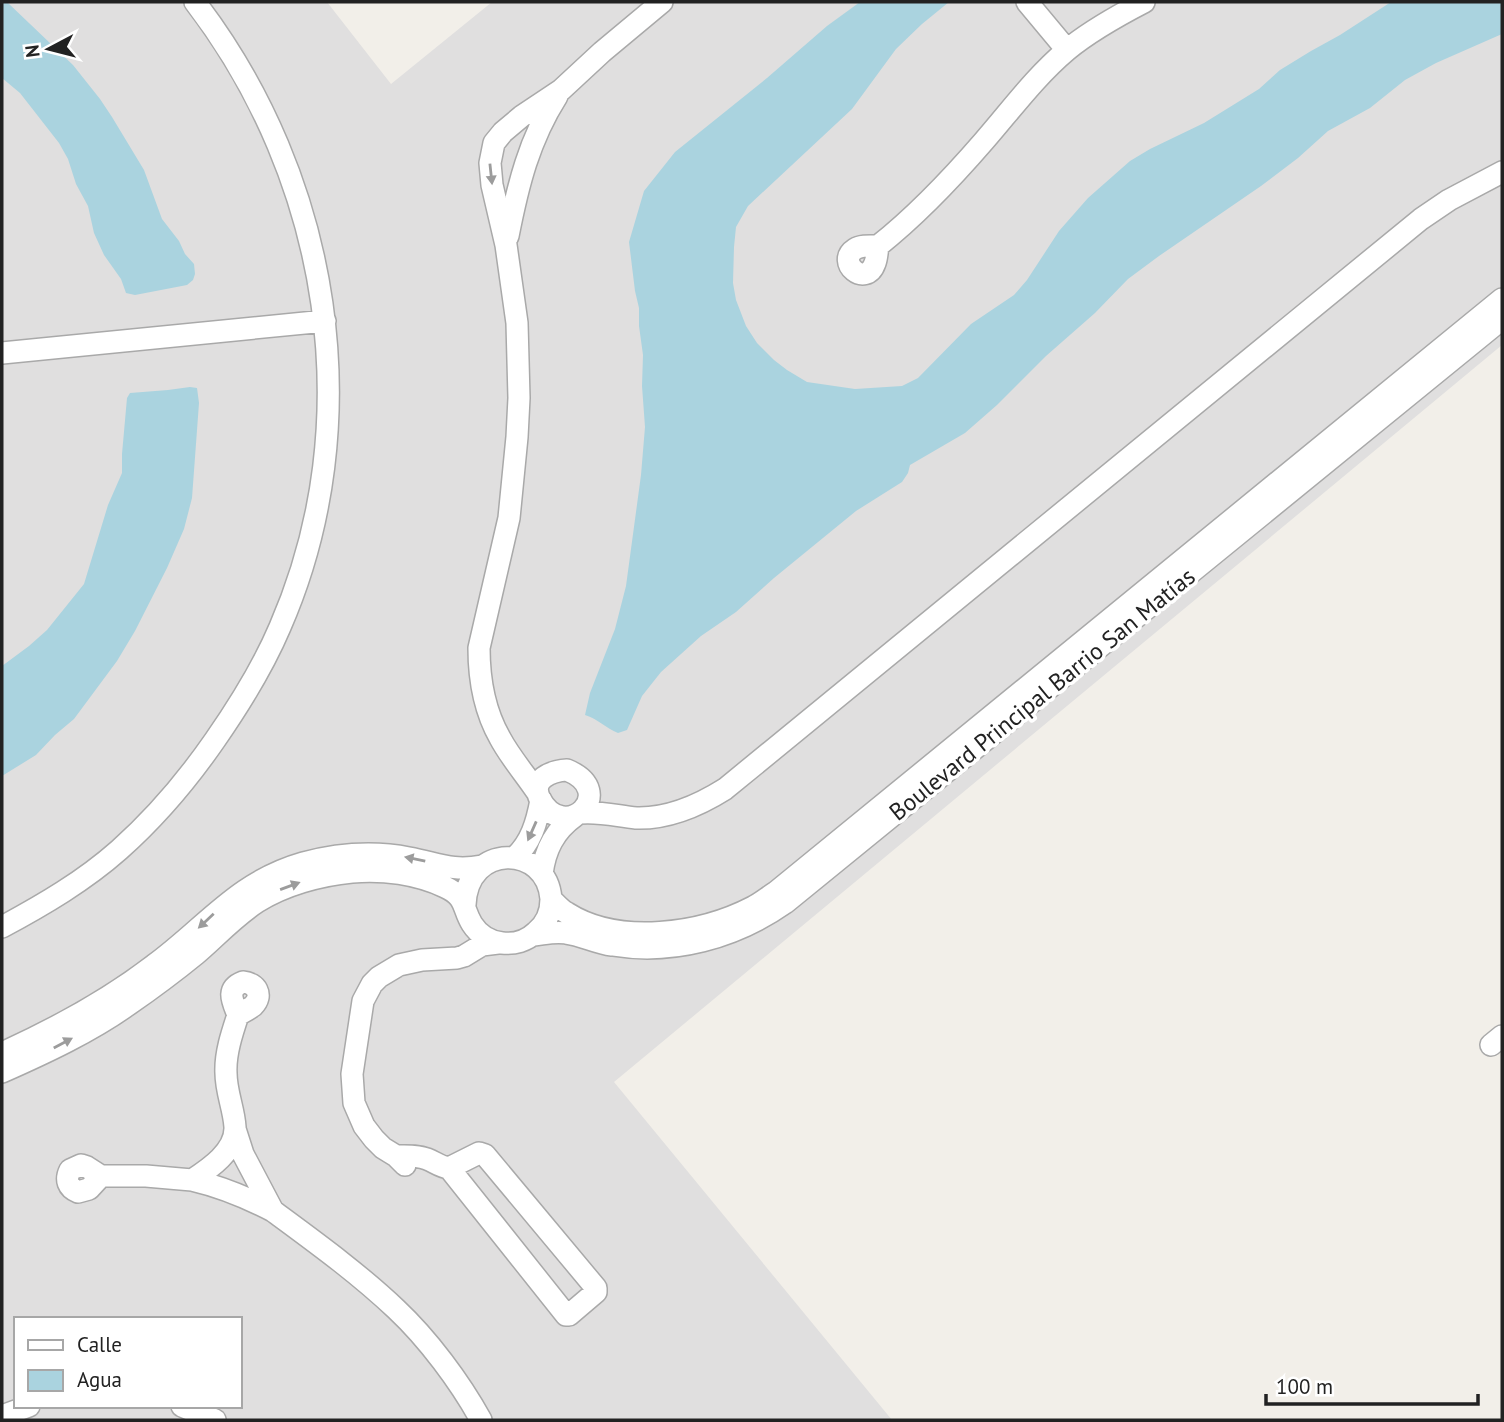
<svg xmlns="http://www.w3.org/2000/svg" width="1504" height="1422" viewBox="0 0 1504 1422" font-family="'PT Sans',sans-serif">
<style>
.residential{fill:#e0dfdf;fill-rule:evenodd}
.water{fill:#aad3df}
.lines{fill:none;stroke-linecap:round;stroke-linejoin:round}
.minor-casing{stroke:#a9a9a9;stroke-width:24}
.minor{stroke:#fff;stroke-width:21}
.oneway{fill:#9c9c9c}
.labels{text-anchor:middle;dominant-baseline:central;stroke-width:7;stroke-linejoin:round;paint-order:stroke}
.street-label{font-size:24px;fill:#222;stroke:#fff}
</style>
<rect width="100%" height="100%" fill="#f2efe9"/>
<path class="residential" d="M2,2H327L391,84L492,2H1502V345L614,1082L892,1420H2ZM16,1319H240V1406H16Z"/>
<path class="water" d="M2,2H7L73,65L100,99L112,117L144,170L162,219L179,241L185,254L194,264L195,274L193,280L187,285L135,295L126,293L121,279L104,255L94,233L88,206L76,184L68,159L59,143L20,93L2,78Z
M860,2H949L922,24L896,49L852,109L748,206L736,227L734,247L733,283L736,300L746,326L757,343L774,360L787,370L807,382L855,389L902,386L918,378L971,324L1014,295L1027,280L1059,231L1088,198L1130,161L1150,149L1204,123L1259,89L1280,70L1311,51L1340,35L1391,2H1502V34L1436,63L1405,80L1370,108L1328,131L1298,158L1261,186L1159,256L1128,279L1095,313L1046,356L997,405L965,433L910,465L908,473L902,482L856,511L774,578L736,612L701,636L661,672L642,696L627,730L618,733C606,728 598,719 585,715L590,693L615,629L626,586L641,475L645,427L642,386L643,355L639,326V308L635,291L629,242L644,191L675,152L767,78L827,26Z
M190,387L197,388L199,403L192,498L184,529L167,568L135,631L117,661L74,719L55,735L36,755L2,776V666L29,646L47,630L84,584L108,505L122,473V454L127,398L130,393L168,390Z"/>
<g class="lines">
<defs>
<path id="minor" d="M1027,2L1067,50
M508,236C518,185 529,140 557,96
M878,246C916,216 952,178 984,141C1011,110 1035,77 1067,50C1090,31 1117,16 1144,2
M878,246C877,252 877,258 875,263C866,289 835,262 855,249C861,245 871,246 878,246Z
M2,353L325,321
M567,770C620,792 565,845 540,799C530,779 551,771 567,770Z
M537,792C525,774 510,757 500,738C484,710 479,680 479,648L509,518L517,437L519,398L517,323L506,245L492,185L490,163L494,143L503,132L522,116L561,90L602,52L662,2
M580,813C599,811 617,816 636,818C668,819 698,806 725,789L1421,219L1449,200L1502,172
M514,858C531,843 537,822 541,800
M542,874C545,850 554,831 575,816
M551,899C556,904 561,910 567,913C619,946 701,934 753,907C761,903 768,897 776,892L1502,299
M2,927C43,905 84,881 119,850C155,818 188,779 215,740C240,704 263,667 280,627C370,421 330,178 195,2
M534,935C544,934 555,931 566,933C582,935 596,943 612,945C673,955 735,938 785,903L1502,319
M243,982C256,983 264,995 253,1006C249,1009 243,1012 238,1015C233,1002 225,989 243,982Z
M1491,1045L1502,1036
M2,1053C55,1029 107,1001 154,965C206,927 237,882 303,863C337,854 374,851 409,858C437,863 452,872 482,866
M2,1072C45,1053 90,1032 128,1005C151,989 174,972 196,954C216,937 234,917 257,902C284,885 320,875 352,872C383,869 417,874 445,887C467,897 462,908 472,924C486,946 517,950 536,932C546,924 551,912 551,899C547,844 467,842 465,905
M396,1156C407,1156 417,1155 427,1159C435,1162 440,1167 449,1168L566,1315H569L596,1292V1288L485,1155L479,1153L449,1168
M81,1165L87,1167L101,1176L89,1189L78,1192C68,1188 65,1180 70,1170Z
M405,1165L396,1156L383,1148L374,1139L364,1126L354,1103L352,1074L363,1001L372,984L379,977L399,965L422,960L457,958L464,956L482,945L498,943
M101,1176H146L192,1180C209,1169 236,1151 235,1127C234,1109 226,1092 226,1073C225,1054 232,1033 238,1015
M192,1180C222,1187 246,1197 273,1211L243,1154L235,1129
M273,1211C315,1242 358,1273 396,1309C428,1339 460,1382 481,1420
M182,1406L215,1420
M2,1416L29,1406"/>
</defs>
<use href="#minor" class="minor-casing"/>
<use href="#minor" class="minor"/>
</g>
<defs><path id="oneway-solid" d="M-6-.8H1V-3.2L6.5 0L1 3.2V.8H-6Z" transform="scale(1.75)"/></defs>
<g class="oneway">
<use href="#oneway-solid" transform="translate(491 174) rotate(84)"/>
<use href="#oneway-solid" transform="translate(532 831) rotate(114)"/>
<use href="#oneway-solid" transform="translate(415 859) rotate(-168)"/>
<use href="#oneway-solid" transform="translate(290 886) rotate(-20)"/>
<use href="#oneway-solid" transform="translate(206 921) rotate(137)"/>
<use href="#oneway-solid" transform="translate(63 1043) rotate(-28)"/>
</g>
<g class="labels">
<g class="street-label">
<text transform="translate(1042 694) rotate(-39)">Boulevard Principal Barrio San Matías</text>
</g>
</g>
<rect width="1504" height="1422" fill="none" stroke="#222222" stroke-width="7"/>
<rect x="14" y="1317" width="228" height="91" fill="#ffffff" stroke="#a7a7a7" stroke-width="2"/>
<rect x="28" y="1340" width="35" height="10" fill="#ffffff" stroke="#a7a7a7" stroke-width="2"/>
<text x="77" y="1352" font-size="21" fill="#222222">Calle</text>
<rect x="28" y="1370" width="35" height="21" fill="#aad3df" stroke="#a7a7a7" stroke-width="2"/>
<text x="77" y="1387" font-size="21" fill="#222222">Agua</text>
<g transform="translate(49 49) rotate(263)" stroke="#ffffff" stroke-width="5" paint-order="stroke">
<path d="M0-5L12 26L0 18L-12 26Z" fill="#222222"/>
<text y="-10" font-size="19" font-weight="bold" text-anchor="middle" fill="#222222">N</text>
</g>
<path d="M1266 1394v10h212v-10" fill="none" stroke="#222222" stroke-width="3.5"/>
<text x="1276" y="1394" font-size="21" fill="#222222" stroke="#ffffff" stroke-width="5" paint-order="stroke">100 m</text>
</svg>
